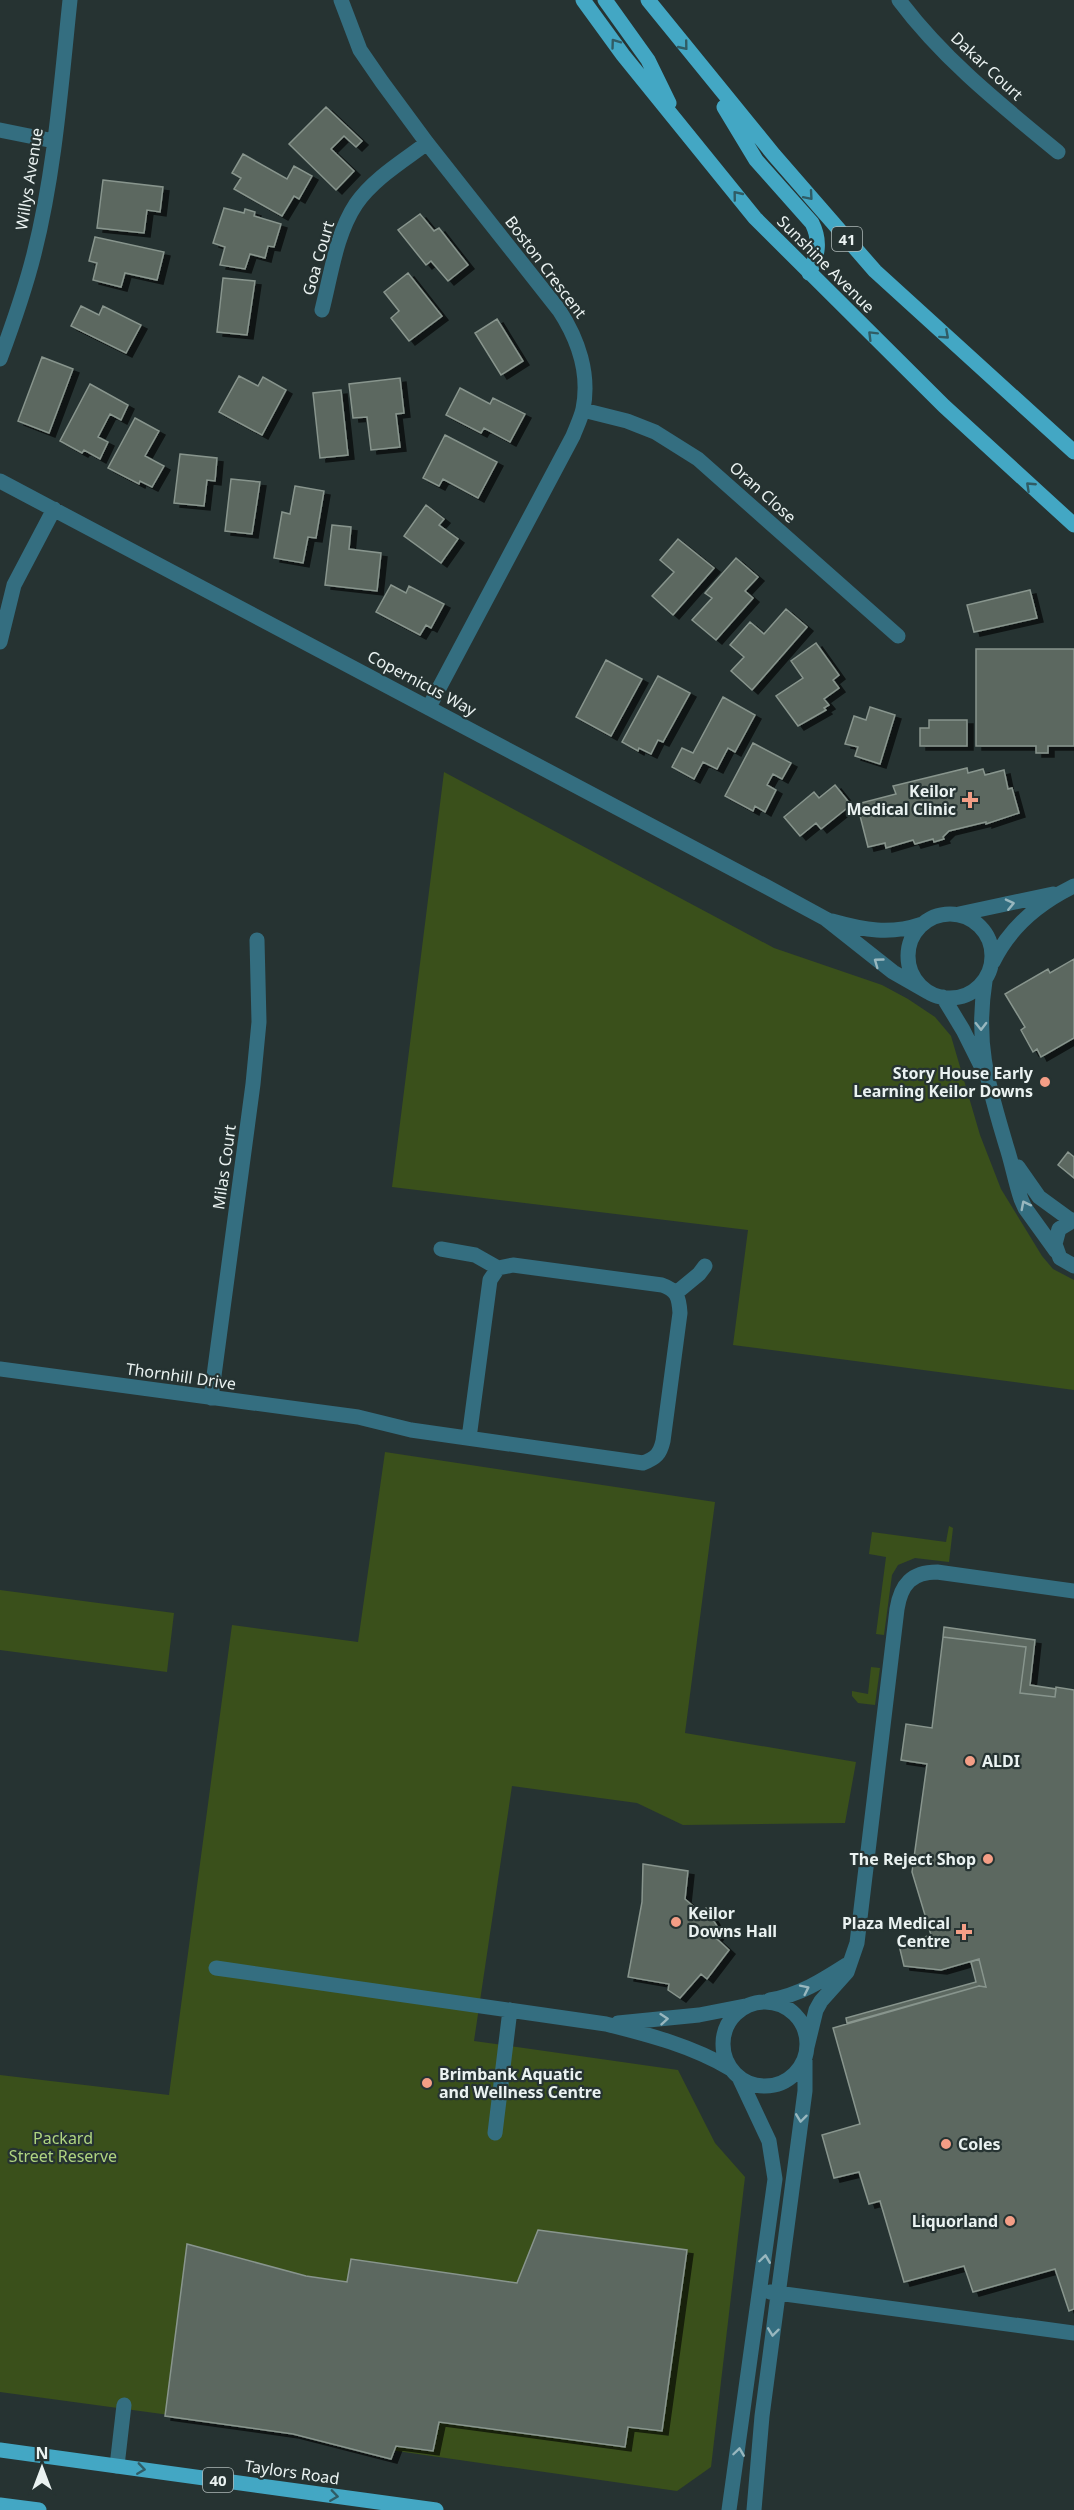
<svg xmlns="http://www.w3.org/2000/svg" width="1074" height="2510" viewBox="0 0 1074 2510" font-family="'Noto Sans',sans-serif">
<style>
.green{fill:#3a501b}
.building{fill:#5b6760;stroke:#88958d;stroke-width:1.5;filter:url(#shadow)}
.lines{fill:none;stroke-linecap:round;stroke-linejoin:round}
.minor{stroke:#346e80;stroke-width:15}
.major{stroke:#43a7c4;stroke-width:15}
.oneway{stroke:#305c65}
.oneway2{stroke:#98b7be}
.poi-dot{fill:#f49e86;stroke:#263332;stroke-width:2}
.labels{text-anchor:middle;dominant-baseline:central;stroke-width:4.5;stroke-linejoin:round;paint-order:stroke}
.shield{fill:#263332;stroke:#afb9b8;stroke-width:1.5}
.shield-label{font-size:15px;font-weight:bold;fill:#eaf2f1}
.street-label{font-size:16px;fill:#eaf2f1;stroke:#263332}
.poi-label{font-size:16px;font-weight:bold;fill:#eaf2f1;stroke:#263332;text-anchor:end}
.park-label{font-size:16px;fill:#afd480;stroke:#263332}
</style>
<defs>
<filter id="shadow"><feDropShadow dx="6" dy="4" stdDeviation="0" flood-color="#0009"/></filter>
</defs>
<rect width="100%" height="100%" fill="#263332"/>
<path class="green" d="M444,772L774,948L882,985L908,999L935,1017L951,1036L980,1135L1001,1189L1042,1256L1053,1269L1074,1280V1390L733,1345L748,1230L392,1187Z
M385,1452L715,1502L685,1733L856,1762L845,1823L683,1825L637,1803L512,1786L474,2041L678,2070L715,2143L745,2177L711,2467L677,2491L362,2446L294,2432L0,2392V2075L169,2095L232,1625L358,1642Z
M949,1526L953,1528L949,1562L915,1558L898,1565L892,1575L884,1635L876,1634L886,1557L869,1554L872,1532L946,1542Z
M0,1590L174,1613L167,1672L0,1650Z
M871,1667L880,1668L875,1705L858,1703L852,1696V1691L868,1694Z"/>
<path class="building" d="M326,107L362,141L356,147L344,136L331,149L354,171L336,190L289,144Z
M243,154L287,179L294,166L312,176L299,199L294,196L282,216L234,189L241,178L232,173Z
M103,180L163,187L160,212L147,210L144,233L97,228Z
M224,208L244,213L245,209L255,212L254,216L281,224L274,247L268,246L265,258L250,254L245,269L220,265L225,247L213,243Z
M420,214L434,231L439,228L468,265L448,281L431,261L426,265L398,230Z
M95,237L164,252L157,280L125,273L121,287L93,280L97,263L89,261Z
M408,273L442,316L409,341L391,318L399,311L384,292Z
M223,278L255,281L247,335L217,332Z
M81,306L99,315L103,306L141,325L126,353L71,326Z
M497,319L523,361L501,375L475,333Z
M42,357L73,369L49,433L18,421Z
M239,376L258,386L263,377L286,390L262,435L219,412Z
M400,378L404,413L396,414L400,447L371,450L367,417L353,418L349,384Z
M90,384L128,405L121,420L110,414L98,437L108,442L100,459L84,450L82,453L60,441Z
M460,388L490,404L493,398L525,414L510,442L484,428L481,433L446,415Z
M341,390L348,455L320,458L313,393Z
M135,418L159,431L145,456L164,466L152,487L140,481L139,484L108,468Z
M445,435L497,462L478,498L443,479L439,486L423,478Z
M180,454L217,458L215,481L207,480L204,506L174,503Z
M231,479L260,482L252,534L225,531Z
M295,486L324,491L316,538L308,537L303,563L274,558L282,512L290,514Z
M426,505L444,519L439,525L458,539L441,563L404,536Z
M332,525L351,527L349,549L381,553L377,591L325,585Z
M678,539L714,568L673,615L652,596L674,572L660,560Z
M736,558L758,577L745,591L753,598L716,640L692,620L712,598L705,593Z
M391,585L406,593L409,586L444,604L431,628L426,625L420,635L376,612Z
M1030,590L1037,618L974,632L967,605Z
M786,609L807,627L752,690L731,671L744,657L730,645L750,622L764,634Z
M816,643L839,675L833,680L839,688L824,699L829,705L824,708L826,710L798,726L776,696L803,678L791,661Z
M976,649H1074V746H1048V753H1036V746H976Z
M606,660L642,679L611,736L576,717Z
M658,676L690,693L663,742L658,740L651,754L639,748L638,751L622,742Z
M723,697L755,715L735,752L728,748L717,769L703,762L694,779L672,767L682,748L693,753Z
M870,707L895,715L880,764L855,756L858,747L845,744L854,716L866,720Z
M929,720H967V746H920V728H929Z
M753,743L791,763L782,779L773,774L767,785L776,790L765,812L755,806L753,811L725,796Z
M967,768L968,773L983,769L985,775L1004,770L1008,789L1012,788L1019,813L986,824V822L949,831L943,837L944,839L934,842L933,839L915,844L913,840L886,848L885,843L868,847L857,804L896,794L893,786Z
M835,785L851,805L821,829L816,823L800,836L784,817L814,792L819,798Z
M1074,959V1038L1041,1057L1037,1049L1033,1052L1021,1030L1025,1027L1005,994L1048,969L1050,973Z
M1068,1152L1074,1157V1178L1058,1165Z
M944,1627L1035,1640L1030,1685L1056,1689L1055,1697L1020,1693L1026,1647L943,1637Z
M943,1637L1026,1647L1020,1693L1055,1697L1056,1687L1074,1690V2309L1069,2311L1055,2269L973,2292L964,2266L904,2282L880,2201L869,2204L859,2172L834,2178L822,2135L860,2124L833,2028L979,1986L986,1987L979,1959L941,1970L904,1966L899,1945L931,1935L912,1872L927,1764L901,1760L906,1724L932,1728Z
M643,1864L688,1871L685,1899L700,1912L706,1908L720,1931L716,1938L729,1950L707,1979L701,1974L680,1998L668,1990L669,1984L628,1977L642,1902Z
M979,1959L986,1987L979,1986L847,2023L846,2018L976,1982L971,1962Z
M538,2230L687,2250L662,2431L628,2427L625,2447L439,2422L433,2451L396,2446L391,2459L293,2434L165,2416L187,2244L306,2276L347,2282L351,2259L517,2283Z"/>
<g class="lines">
<path class="minor" d="M341,0L360,50L382,82L427,143L559,310C578,339 590,374 583,409C581,418 576,428 573,436L429,707
M899,0C943,59 1001,105 1058,152
M0,130L54,141
M322,310C331,275 336,234 356,204C373,179 403,161 427,143
M0,359C13,324 25,290 34,254C55,171 61,85 70,0
M583,410L627,421L655,432L698,459L898,636
M0,481L767,887L826,919L893,972L928,992
M0,642L14,585L54,509
M908 956a42 42 0 1 1 84 0a42 42 0 1 1-84 0Z
M959,914L1053,894
M832,921C864,930 890,935 922,924
M993,962C1010,927 1039,903 1074,886
M985,981C975,1045 988,1084 1006,1145C1012,1163 1015,1181 1021,1199L1025,1208L1056,1251
M943,997L963,1030L980,1064
M1018,1167L1039,1197L1072,1221
M1074,1220L1059,1229L1055,1244L1060,1258L1074,1266
M441,1249L475,1255L498,1268
M676,1293L699,1274L705,1266
M0,1369L358,1417L411,1430L643,1463C656,1458 660,1454 663,1441L680,1313C679,1297 677,1290 662,1285L513,1265L498,1268L490,1280L469,1438
M211,1398L253,1084L259,1022L257,940
M216,1968L606,2024C650,2035 692,2046 731,2069
M770,2000C800,1995 823,1980 848,1964
M723 2044a42 42 0 1 1 84 0a42 42 0 1 1-84 0Z
M618,2023L699,2015L745,2006
M807,2047L816,2010L821,2001L847,1972L857,1943L897,1609C901,1584 912,1572 937,1572L1074,1591
M495,2133L510,2010
M770,2292L1074,2333
M117,2466L124,2405
M729,2510L775,2179L769,2141L739,2077
M754,2510L762,2416L805,2091V2060"/>
<path class="major" d="M583,0L623,55L755,218L944,406L1074,525
M605,0L648,60L669,103
M648,0L774,155L875,271L1074,452
M724,107L756,160L812,223C821,241 818,256 809,273
M0,2450L436,2510
M0,2505L39,2510"/>
</g>
<defs><path id="oneway-chevron" d="M-2-3.5L2.5 0L-2 3.5" fill="none" stroke-width="1.6" stroke-linecap="round" stroke-linejoin="round" transform="scale(1.5)"/></defs>
<g class="oneway">
<use href="#oneway-chevron" transform="translate(615 43) rotate(-126)"/>
<use href="#oneway-chevron" transform="translate(684 46) rotate(51)"/>
<use href="#oneway-chevron" transform="translate(737 195) rotate(-129)"/>
<use href="#oneway-chevron" transform="translate(809 196) rotate(49)"/>
<use href="#oneway-chevron" transform="translate(872 335) rotate(-135)"/>
<use href="#oneway-chevron" transform="translate(945 335) rotate(42)"/>
<use href="#oneway-chevron" transform="translate(1030 486) rotate(-137)"/>
<use href="#oneway-chevron" transform="translate(141 2469) rotate(8)"/>
<use href="#oneway-chevron" transform="translate(334 2496) rotate(8)"/>
</g>
<g class="oneway2">
<use href="#oneway-chevron" transform="translate(1010 904) rotate(-13)"/>
<use href="#oneway-chevron" transform="translate(878 962) rotate(-144)"/>
<use href="#oneway-chevron" transform="translate(981 1026) rotate(89)"/>
<use href="#oneway-chevron" transform="translate(1025 1205) rotate(-117)"/>
<use href="#oneway-chevron" transform="translate(805 1989) rotate(-26)"/>
<use href="#oneway-chevron" transform="translate(664 2019) rotate(-5)"/>
<use href="#oneway-chevron" transform="translate(801 2118) rotate(97)"/>
<use href="#oneway-chevron" transform="translate(765 2259) rotate(-82)"/>
<use href="#oneway-chevron" transform="translate(773 2332) rotate(97)"/>
<use href="#oneway-chevron" transform="translate(739 2452) rotate(-82)"/>
</g>
<g class="poi-dot">
<path d="M967 791h6v6h6v6h-6v6h-6v-6h-6v-6h6z"/>
<circle cx="1045" cy="1082" r="6"/>
<circle cx="970" cy="1761" r="6"/>
<circle cx="988" cy="1859" r="6"/>
<circle cx="676" cy="1922" r="6"/>
<path d="M961 1923h6v6h6v6h-6v6h-6v-6h-6v-6h6z"/>
<circle cx="427" cy="2083" r="6"/>
<circle cx="946" cy="2144" r="6"/>
<circle cx="1010" cy="2221" r="6"/>
</g>
<g class="labels">
<g class="shield">
<rect x="832" y="227" width="30" height="24" rx="4.5"/>
<rect x="203" y="2468" width="30" height="24" rx="4.5"/>
</g>
<g class="shield-label">
<text x="847" y="239">41</text>
<text x="218" y="2480">40</text>
</g>
<g class="street-label">
<text transform="translate(987 66) rotate(43)">Dakar Court</text>
<text transform="translate(29 179) rotate(-81)">Willys Avenue</text>
<text transform="translate(318 258) rotate(-74)">Goa Court</text>
<text transform="translate(826 264) rotate(45)">Sunshine Avenue</text>
<text transform="translate(546 267) rotate(53)">Boston Crescent</text>
<text transform="translate(763 492) rotate(42)">Oran Close</text>
<text transform="translate(422 683) rotate(28)">Copernicus Way</text>
<text transform="translate(224 1167) rotate(-82)">Milas Court</text>
<text transform="translate(181 1376) rotate(8)">Thornhill Drive</text>
<text transform="translate(292 2472) rotate(8)">Taylors Road</text>
</g>
<g class="poi-label">
<text x="956" y="791">Keilor<tspan x="956" dy="18">Medical Clinic</tspan></text>
<text x="1033" y="1073">Story House Early<tspan x="1033" dy="18">Learning Keilor Downs</tspan></text>
<text x="982" y="1761" text-anchor="start">ALDI</text>
<text x="976" y="1859">The Reject Shop</text>
<text x="688" y="1913" text-anchor="start">Keilor<tspan x="688" dy="18">Downs Hall</tspan></text>
<text x="950" y="1923">Plaza Medical<tspan x="950" dy="18">Centre</tspan></text>
<text x="439" y="2074" text-anchor="start">Brimbank Aquatic<tspan x="439" dy="18">and Wellness Centre</tspan></text>
<text x="958" y="2144" text-anchor="start">Coles</text>
<text x="998" y="2221">Liquorland</text>
</g>
<g class="park-label">
<text x="63" y="2138">Packard<tspan x="63" dy="18">Street Reserve</tspan></text>
</g>
</g>
<g transform="translate(42 2468)" stroke="#263332" stroke-width="4.5" paint-order="stroke">
<path d="M0-4.5L10 22L0 15L-10 22Z" fill="#eaf2f1"/>
<text y="-9" font-size="16" font-weight="bold" text-anchor="middle" fill="#eaf2f1">N</text>
</g>
</svg>
